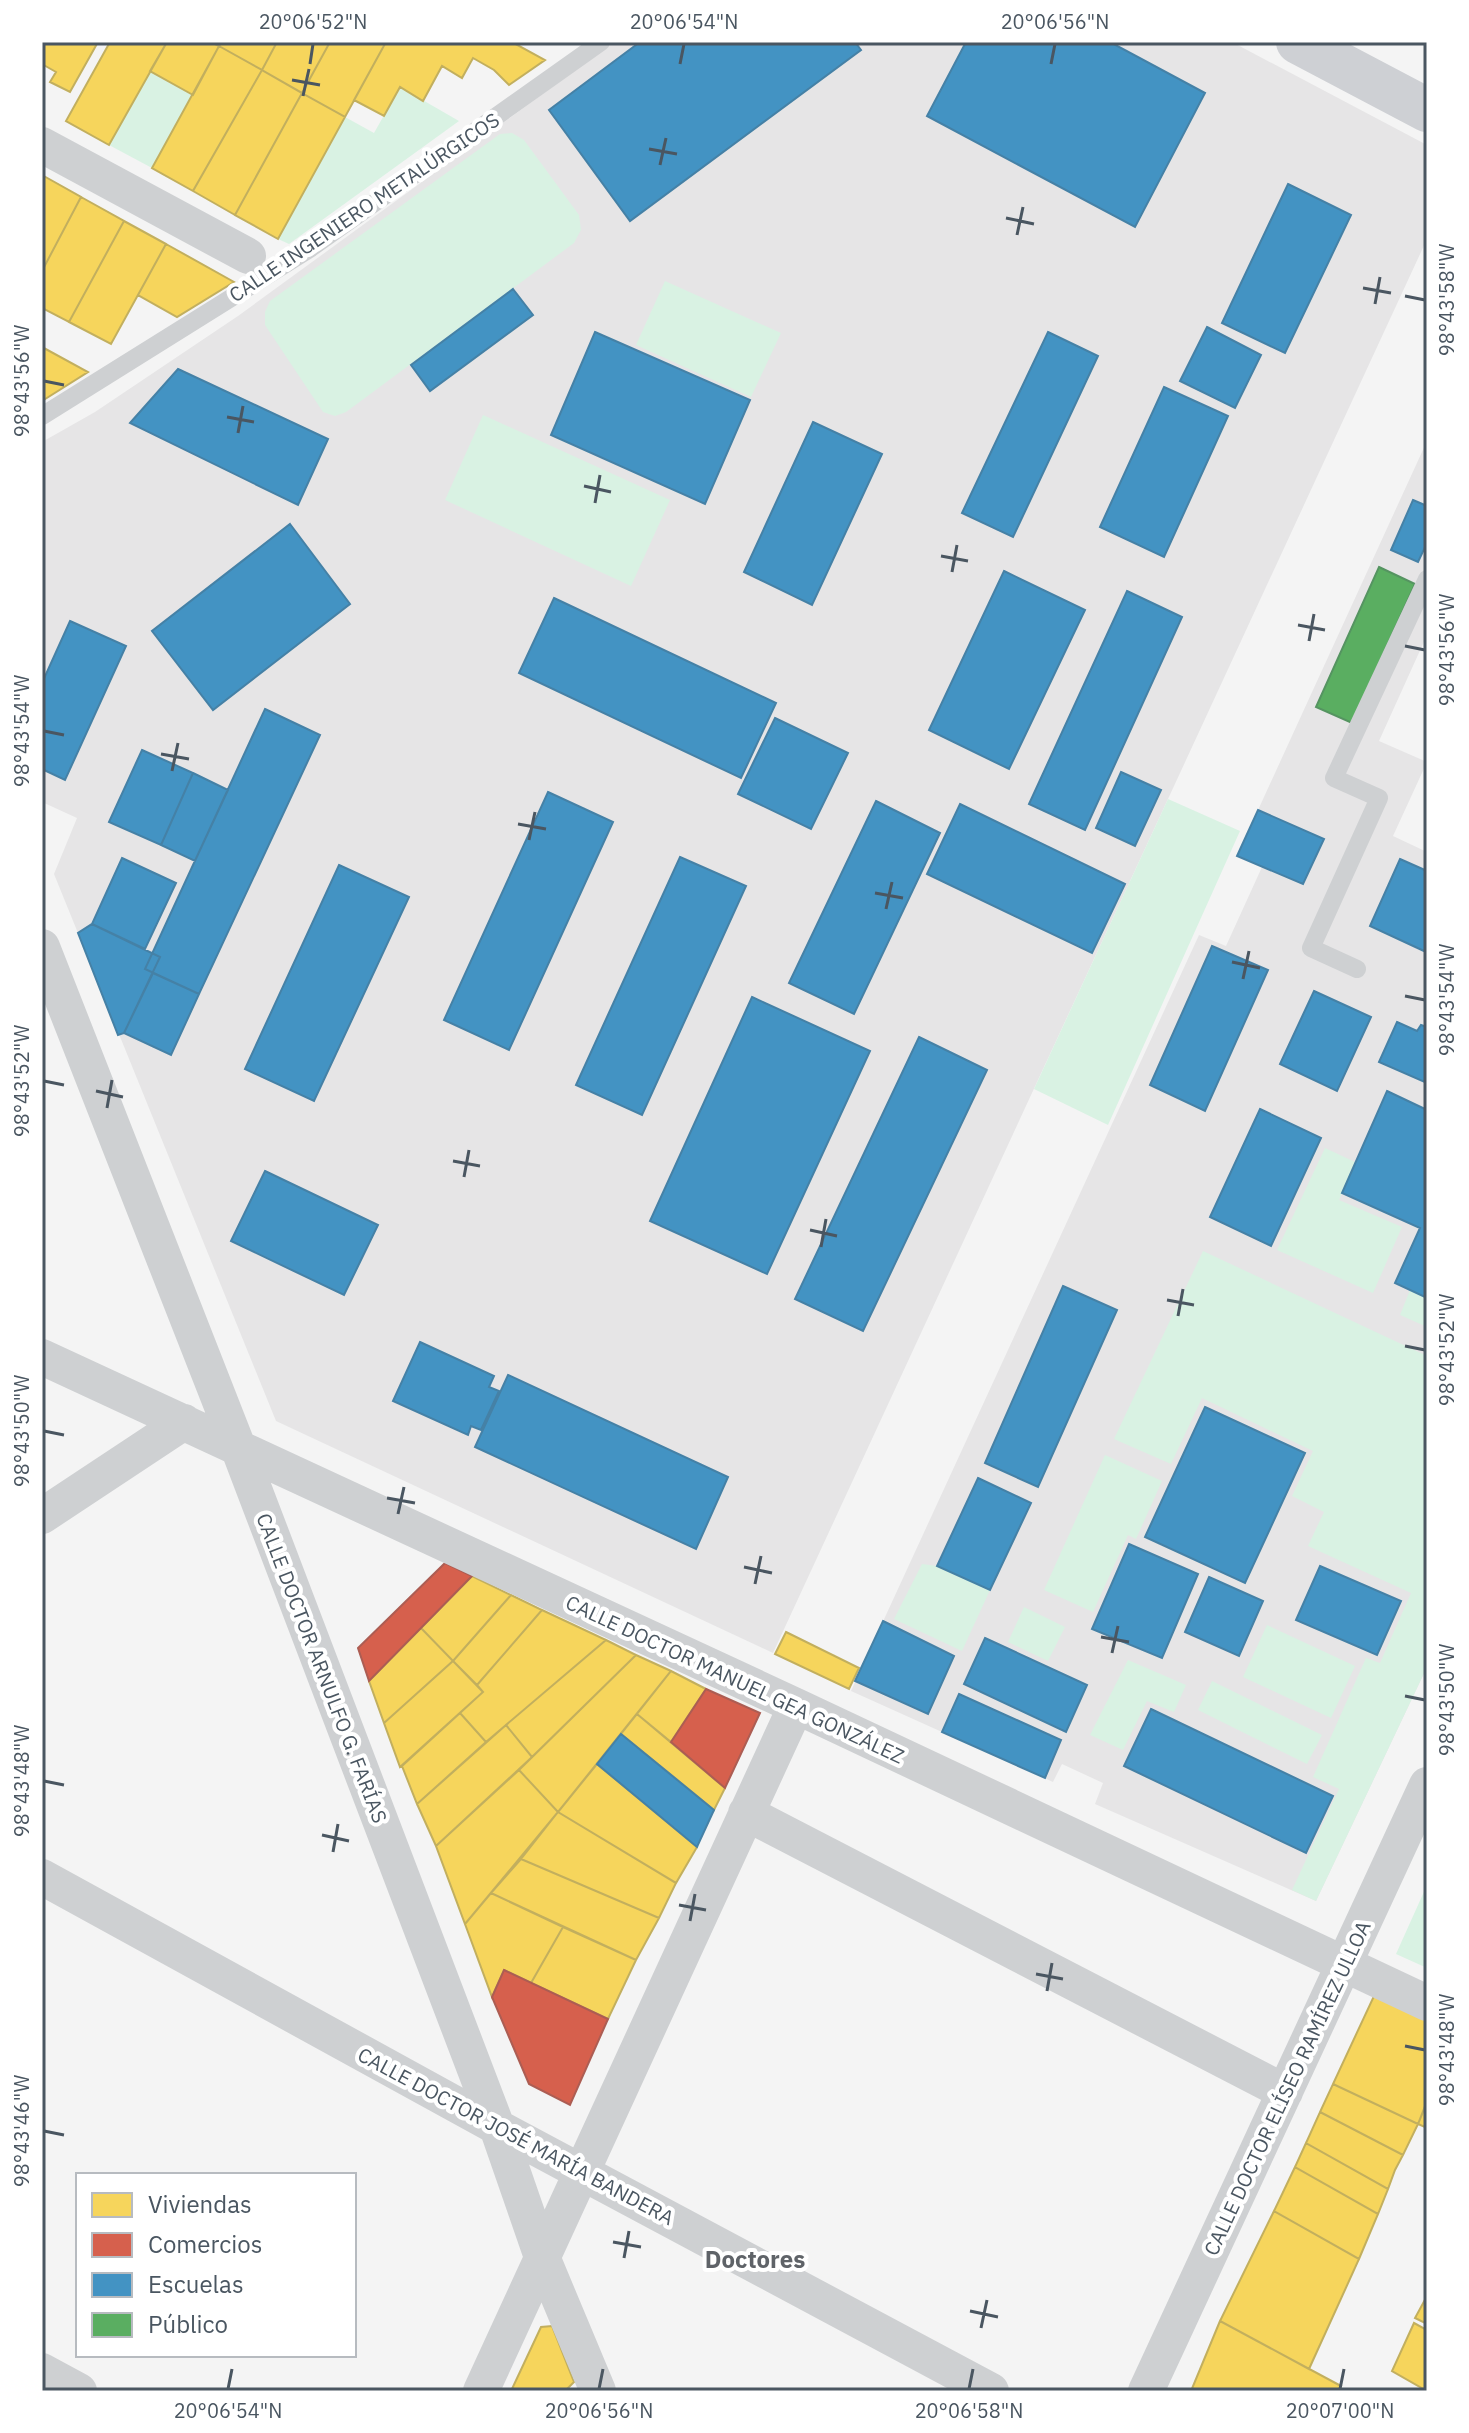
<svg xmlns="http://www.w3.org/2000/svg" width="1469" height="2433" viewBox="0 0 1469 2433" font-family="'IBM Plex Sans',sans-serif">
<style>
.education{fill:#e6e5e6}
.green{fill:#d9f2e3}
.homes{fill:#f6d55c;stroke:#c2af5e;stroke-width:2}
.shops{fill:#d6604d;stroke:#ac5d53;stroke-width:2}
.schools{fill:#4393c3;stroke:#4581a6;stroke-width:2}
.public{fill:#5aae61;stroke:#559461;stroke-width:2}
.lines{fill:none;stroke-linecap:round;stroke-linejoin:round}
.lane{stroke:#ced0d2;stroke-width:18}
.street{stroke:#ced0d2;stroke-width:36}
.secondary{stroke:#ced0d4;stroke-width:44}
.ticks{fill:none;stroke:#4a5661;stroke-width:3}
.labels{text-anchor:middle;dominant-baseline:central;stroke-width:8;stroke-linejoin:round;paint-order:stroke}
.street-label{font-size:20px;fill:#4a5661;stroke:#fff}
.quarter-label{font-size:24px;font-weight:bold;fill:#5f6368;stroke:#fff}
.neatline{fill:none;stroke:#4a5661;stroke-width:3}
.ticks-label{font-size:20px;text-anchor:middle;fill:#4a5661}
</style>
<rect width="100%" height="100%" fill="#f4f4f4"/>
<path class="education" d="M614,42H1232L1427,145V239L773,1653L276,1421L54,874L77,818L42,802V442L95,412L238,316Z
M1427,441V635L1379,741L1427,762L1393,836L1427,852V1667L1316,1901L1095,1804L1103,1783L1062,1764L1053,1782L851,1691L1199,935L1226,946L1262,867L1237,856Z"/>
<path class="green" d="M150,71L193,95L152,168L109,145Z
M400,87L459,121L289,244L278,239L345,117L374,133Z
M512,133L524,140L579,215L581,230L574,243L346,412L335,416L323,412L265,325V312L270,301L500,134Z
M665,281L781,333L751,397L636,345Z
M483,415L670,500L631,586L445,500Z
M1168,799L1240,831L1108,1125L1034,1089Z
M1325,1148L1355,1162L1339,1200L1402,1227L1373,1293L1277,1250Z
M1203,1251L1427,1356V1667L1316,1901L1292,1890L1339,1789L1313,1777L1366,1658L1380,1663L1411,1593L1308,1546L1324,1512L1292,1496L1313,1451L1202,1398L1171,1464L1114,1439Z
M1410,1290L1427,1298V1327L1400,1315Z
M1105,1455L1162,1481L1136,1539L1128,1535L1093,1612L1044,1590Z
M922,1564L937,1566L990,1590L962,1651L894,1619Z
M1024,1607L1065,1627L1048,1661L1008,1642Z
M1267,1625L1355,1666L1331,1718L1243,1677Z
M1128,1660L1186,1685L1174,1712L1147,1701L1123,1750L1090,1735Z
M1212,1681L1322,1735L1307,1764L1198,1710Z
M1427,1885V1968L1396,1954Z"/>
<path class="homes" d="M42,42H98L70,92L50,82L56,72L42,64Z
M110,42H167L109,145L66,121Z
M167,42H211L219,46L193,95L150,71Z
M222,42H277L262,70L219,46Z
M277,42H330L302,93L262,70Z
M330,42H386L345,117L302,93Z
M386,42H512L545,60L509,85L494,70L473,58L462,78L442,66L423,101L400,87L384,116L354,100Z
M219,46L262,70L193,191L152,168Z
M262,70L302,93L235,215L193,191Z
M302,93L345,117L278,239L235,215Z
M42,175L81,197L42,271Z
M81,197L124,221L69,322L42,308V271Z
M124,221L166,244L111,344L69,322Z
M166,244L234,282L177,317L138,295Z
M42,347L88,372L42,401Z
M472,1576L511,1595L453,1661L421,1628Z
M511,1595L542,1610L477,1685L453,1661Z
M542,1610L606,1640L486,1742L460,1713L483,1692L477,1685Z
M421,1628L453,1661L384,1723L369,1681Z
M786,1632L859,1668L849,1689L775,1654Z
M606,1640L636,1655L532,1757L506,1725Z
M636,1655L671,1671L558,1812L519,1770Z
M453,1661L483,1692L400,1767L384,1723Z
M671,1671L706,1689L671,1742L637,1714Z
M460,1713L486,1742L417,1804L402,1766Z
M637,1714L725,1788L714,1810L621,1734Z
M506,1725L532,1757L436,1846L417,1804Z
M597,1764L697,1847L676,1883L558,1812Z
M519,1770L558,1812L465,1924L436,1846Z
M558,1812L676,1883L659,1918L521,1859Z
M521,1859L659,1918L636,1960L491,1893Z
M491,1893L563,1927L531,1983L504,1970L492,1997L465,1924Z
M563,1927L636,1960L608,2019L531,1983Z
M1374,1996L1427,2019V2101L1418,2124L1333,2084Z
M1333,2084L1418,2124L1403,2155L1320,2112Z
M1427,2102V2128L1418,2124Z
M1320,2112L1403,2155L1395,2170L1388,2189L1306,2143Z
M1306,2143L1388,2189L1378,2214L1295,2167Z
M1295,2167L1378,2214L1359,2259L1274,2211Z
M1274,2211L1359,2259L1309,2369L1220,2321Z
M1427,2296V2324L1415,2318Z
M1220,2321L1341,2386L1338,2391H1191Z
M1414,2323L1427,2330V2391L1392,2371Z
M552,2326L574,2382L565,2391H511L541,2327Z"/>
<path class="shops" d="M445,1563L472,1576L369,1681L358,1648Z
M706,1689L760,1713L725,1788L671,1742Z
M504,1970L608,2019L570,2105L529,2084L492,1997Z"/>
<path class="schools" d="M640,42H855L861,50L630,221L549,110Z
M966,42H1110L1205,93L1135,227L927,116Z
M1288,184L1351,215L1285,353L1222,323Z
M513,289L533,315L430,391L411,365Z
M1207,327L1261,355L1235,408L1180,381Z
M595,332L750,400L705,504L551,435Z
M1048,332L1098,356L1013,537L962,513Z
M178,369L328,439L298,505L130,423Z
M1164,387L1228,416L1164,557L1100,527Z
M813,422L882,454L812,605L744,572Z
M1413,500L1427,506V543L1418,562L1391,550Z
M290,524L350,604L213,710L152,631Z
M1004,571L1085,610L1009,769L929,730Z
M1127,591L1182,617L1085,830L1029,804Z
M554,598L776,703L741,778L519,673Z
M70,621L126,646L65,780L42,769V683Z
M265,709L320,735L199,994L145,969Z
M775,718L848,753L811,829L738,794Z
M142,750L193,773L161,845L109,822Z
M1121,772L1161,790L1135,846L1096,828Z
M193,773L228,790L195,861L161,845Z
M548,792L613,822L509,1050L444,1020Z
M876,801L940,833L854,1014L789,983Z
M960,804L1125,884L1092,953L927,874Z
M1258,810L1324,839L1303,884L1237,856Z
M680,857L746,886L642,1115L576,1085Z
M122,858L176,883L145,949L92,924Z
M1400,859L1427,871V949L1424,951L1370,926Z
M339,865L409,897L314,1101L245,1069Z
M92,924L160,957L124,1033L118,1035L78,933Z
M1212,946L1268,970L1205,1111L1150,1085Z
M153,973L199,994L171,1055L124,1033Z
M1314,991L1371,1017L1337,1091L1280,1064Z
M752,997L870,1051L767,1274L650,1221Z
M1397,1022L1417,1031L1421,1025L1427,1027V1083L1379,1062Z
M919,1037L987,1070L863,1331L795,1299Z
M1387,1091L1427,1110V1298L1395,1283L1420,1228L1342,1193Z
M1260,1109L1321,1138L1271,1246L1210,1217Z
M265,1171L378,1225L344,1295L231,1241Z
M1063,1286L1117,1310L1038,1487L985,1463Z
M420,1342L494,1376L489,1387L499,1391L481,1430L471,1426L468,1435L393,1401Z
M508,1375L728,1477L696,1549L475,1447Z
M1205,1407L1305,1453L1245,1583L1145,1537Z
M978,1478L1031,1503L990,1590L937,1566Z
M1129,1544L1198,1574L1162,1658L1092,1629Z
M1320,1566L1401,1601L1377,1655L1296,1620Z
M1209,1577L1263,1601L1239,1656L1185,1632Z
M883,1621L954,1656L928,1714L855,1681Z
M985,1638L1087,1685L1066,1732L964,1684Z
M959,1694L1061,1740L1045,1778L942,1732Z
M1151,1709L1333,1796L1306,1853L1124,1766Z
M621,1734L714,1810L697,1847L597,1764Z"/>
<path class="public" d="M1379,567L1415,584L1352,723L1316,707Z"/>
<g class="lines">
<path class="lane" d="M42,416L311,248L601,42
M1357,969L1311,948L1379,798L1334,778L1427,579"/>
<path class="street" d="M42,145L248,256
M42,947L238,1447L497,2127L542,2257L598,2391
M42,1357L796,1706L1427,2003
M42,1516L184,1422
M746,1813L1285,2092
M42,1877L497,2127L991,2391
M42,2371L79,2391
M481,2391L796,1706
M1146,2391L1427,1785"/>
<path class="secondary" d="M1298,42L1427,110"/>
</g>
<path class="ticks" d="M310,64L313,44M680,64L684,44M1051,64L1055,44M292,80L320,85M303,96L309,69M649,149L677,154M660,165L666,138M1006,218L1034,224M1017,235L1023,207M1363,288L1391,293M1405,296L1425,300M1375,304L1380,277M44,381L64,385M227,417L254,422M238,433L243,406M584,486L611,492M595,503L600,475M941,556L968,561M952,572L957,545M1298,625L1325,630M1309,641L1314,614M1405,646L1425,650M44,731L64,735M161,754L189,759M172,771L178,743M518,824L546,829M529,840L535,812M875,893L903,898M886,909L892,882M1232,962L1260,968M1243,979L1249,951M1405,996L1425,1000M44,1081L64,1085M96,1091L123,1097M107,1108L112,1080M453,1161L480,1166M464,1177L469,1150M810,1230L837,1236M821,1247L826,1219M1167,1300L1194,1305M1178,1316L1183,1289M1405,1346L1425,1350M44,1431L64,1435M387,1498L415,1503M398,1514L404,1487M744,1567L772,1573M755,1584L761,1556M1101,1637L1129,1642M1112,1653L1118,1626M1405,1696L1425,1700M44,1781L64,1785M322,1835L349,1841M333,1852L338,1824M679,1905L706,1910M690,1921L695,1894M1036,1974L1063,1979M1047,1991L1052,1963M1405,2046L1425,2050M44,2131L64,2135M613,2242L641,2247M624,2258L629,2231M970,2311L998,2317M981,2328L987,2300M228,2389L232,2369M599,2389L603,2369M969,2389L973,2369M1340,2389L1344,2369"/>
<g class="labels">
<g class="street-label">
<text transform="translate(364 207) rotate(-34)">CALLE INGENIERO METALÚRGICOS</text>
<text transform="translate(322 1668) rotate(69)">CALLE DOCTOR ARNULFO G. FARÍAS</text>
<text transform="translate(735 1679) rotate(25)">CALLE DOCTOR MANUEL GEA GONZÁLEZ</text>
<text transform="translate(1287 2088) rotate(-65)">CALLE DOCTOR ELÍSEO RAMÍREZ ULLOA</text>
<text transform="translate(516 2136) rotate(28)">CALLE DOCTOR JOSÉ MARÍA BANDERA</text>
</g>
<g class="quarter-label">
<text x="755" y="2259">Doctores</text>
</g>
</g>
<rect width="1469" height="2433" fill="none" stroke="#ffffff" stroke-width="88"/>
<rect x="76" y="2173" width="280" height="184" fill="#ffffff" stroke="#b7bbc0" stroke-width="2"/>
<rect x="92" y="2193" width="40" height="24" fill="#f6d55c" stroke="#b7bbc0" stroke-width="2"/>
<text x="148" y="2213" font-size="24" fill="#4a5661">Viviendas</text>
<rect x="92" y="2233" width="40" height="24" fill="#d6604d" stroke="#b7bbc0" stroke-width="2"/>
<text x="148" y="2253" font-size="24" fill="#4a5661">Comercios</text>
<rect x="92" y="2273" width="40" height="24" fill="#4393c3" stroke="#b7bbc0" stroke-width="2"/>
<text x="148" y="2293" font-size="24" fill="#4a5661">Escuelas</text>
<rect x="92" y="2313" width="40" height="24" fill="#5aae61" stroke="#b7bbc0" stroke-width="2"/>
<text x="148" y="2333" font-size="24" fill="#4a5661">Público</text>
<rect x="44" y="44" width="1381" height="2345" class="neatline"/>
<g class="ticks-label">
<text x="313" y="29">20°06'52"N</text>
<text x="684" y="29">20°06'54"N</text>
<text x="1055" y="29">20°06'56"N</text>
<text transform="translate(1447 300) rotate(-90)" y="7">98°43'58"W</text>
<text transform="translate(22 381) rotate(-90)" y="7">98°43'56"W</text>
<text transform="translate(1447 650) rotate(-90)" y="7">98°43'56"W</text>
<text transform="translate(22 731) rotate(-90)" y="7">98°43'54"W</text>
<text transform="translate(1447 1000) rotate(-90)" y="7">98°43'54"W</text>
<text transform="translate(22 1081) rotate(-90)" y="7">98°43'52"W</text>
<text transform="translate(1447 1350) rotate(-90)" y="7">98°43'52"W</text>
<text transform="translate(22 1431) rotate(-90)" y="7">98°43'50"W</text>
<text transform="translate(1447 1700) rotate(-90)" y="7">98°43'50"W</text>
<text transform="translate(22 1781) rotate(-90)" y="7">98°43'48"W</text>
<text transform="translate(1447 2050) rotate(-90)" y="7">98°43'48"W</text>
<text transform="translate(22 2131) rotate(-90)" y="7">98°43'46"W</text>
<text x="228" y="2418">20°06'54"N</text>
<text x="599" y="2418">20°06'56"N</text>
<text x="969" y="2418">20°06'58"N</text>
<text x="1340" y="2418">20°07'00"N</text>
</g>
</svg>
